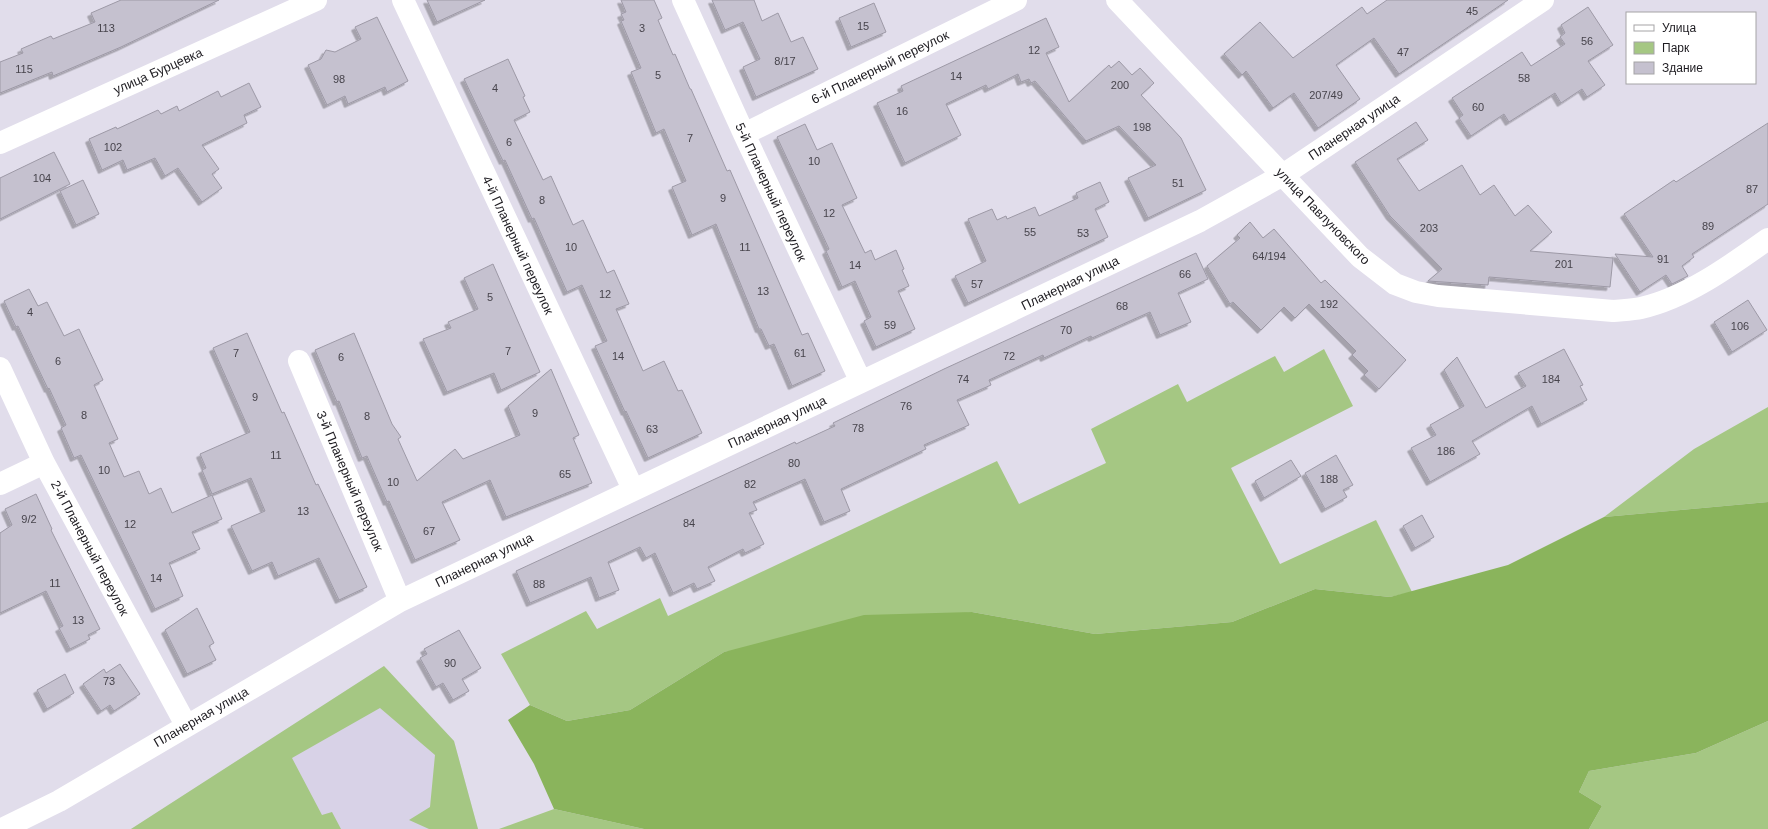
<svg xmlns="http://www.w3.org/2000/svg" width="1768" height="829" viewBox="0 0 1768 829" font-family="Helvetica,sans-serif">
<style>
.built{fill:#d8d2e7}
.green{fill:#a5c783}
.forest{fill:#8ab45c}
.building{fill:#c5c1cf;stroke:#9d99a6;filter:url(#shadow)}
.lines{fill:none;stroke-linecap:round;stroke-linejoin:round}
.minor{stroke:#fff;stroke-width:22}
.labels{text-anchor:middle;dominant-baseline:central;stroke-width:3.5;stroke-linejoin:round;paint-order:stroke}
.number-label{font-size:11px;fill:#47444c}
.street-label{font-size:13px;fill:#1d1b20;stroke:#fff}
</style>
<defs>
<filter id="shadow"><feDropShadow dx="-3.5" dy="3.5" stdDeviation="0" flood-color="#0004"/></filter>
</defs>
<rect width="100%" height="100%" fill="#e1ddeb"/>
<path class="built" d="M384,666L454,741L478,829H131Z"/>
<path class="green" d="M1324,349L1353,406L1231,468L1280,564L1376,520L1412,592L1390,597L1315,589L1232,622L1095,634L972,612L724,652L630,710L567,721L530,705L501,654L586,611L597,629L660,598L668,616L997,461L1019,504L1106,463L1091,429L1178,384L1187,402L1275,356L1284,372Z
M1768,407V502L1604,517L1694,449Z
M384,666L454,741L478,829H429L409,820L430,807L435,755L380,708L292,758L322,815L332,812L341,829H131Z
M1768,721V829H1589L1602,806L1579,792L1589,771L1696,753Z
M554,809L644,829H499Z"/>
<path class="forest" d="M1768,502V721L1696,753L1589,771L1579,792L1602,806L1589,829H644L554,809L534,764L508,720L530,705L567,721L630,710L724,652L864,615L972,612L1095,634L1232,622L1315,589L1390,597L1508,565L1604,517Z"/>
<path class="building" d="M121,0H219L121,47L53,76L52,72L0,93V62L23,53L21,49L51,36L53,39L95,22L91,13Z
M427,0H485L437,22Z
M621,0H654L662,18L658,20L673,55L675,54L690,89H691L727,171L730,170L802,335L808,333L825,371L792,386L774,344L769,346L761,329H759L716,224L692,235L672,187L686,181L664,129L656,133L631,72L641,68L621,21L624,20L621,14L626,12Z
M712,0H754L762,21L778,13L791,42L803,37L818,69L756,97L743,67L760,59L743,22L725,30Z
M1387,0H1508L1399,74L1374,38L1336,65L1360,99L1318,128L1294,93L1273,108L1246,71L1242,75L1224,54L1260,22L1293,58L1362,7L1367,14Z
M874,3L886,32L851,47L839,18Z
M1588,7L1613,45L1588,61L1605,85L1587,97L1582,89L1561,103L1555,93L1509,122L1504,114L1471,136L1459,118L1463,115L1452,98L1522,52L1531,66L1565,44L1560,37L1565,33L1561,25Z
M377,17L408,81L387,92L385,87L348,104L345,96L327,105L308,65L321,59L326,50L335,52L361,39L355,27Z
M1046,18L1059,47L1046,53L1069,102L1109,65L1111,68L1119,61L1132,75L1140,68L1154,83L1141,95L1181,138L1206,190L1148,218L1128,178L1156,165L1119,126L1086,141L1035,81L1031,83L1029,79L1021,82L1018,74L988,89L986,85L946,104L961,135L905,163L877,103L903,91L901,86Z
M508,59L525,96L523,97L530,112L514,120L543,180L551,176L573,225L583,220L607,273L614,270L629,304L616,309L643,371L664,361L678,391L682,390L702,433L648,458L626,411L625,412L595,346L607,341L582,285L567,292L534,218L532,219L505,160L503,161L464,79Z
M249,83L261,107L244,115L247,123L202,145L219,169L212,174L222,188L202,202L178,168L165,176L155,158L127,170L123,160L102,170L89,139L116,127L117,129L158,110L161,114L177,106L179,111L218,91L221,97Z
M1416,122L1428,140L1397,159L1419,191L1462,165L1480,195L1494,185L1515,216L1528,205L1552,232L1530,251L1613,258L1610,287L1489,277L1488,285L1428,281L1442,269L1390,216L1355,162Z
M1768,123V204L1692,254L1694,257L1682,266L1688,276L1672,284L1666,275L1640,292L1615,254L1653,257L1624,214L1674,180L1676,182Z
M805,124L817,150L832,143L857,198L842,205L865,253L871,250L875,260L896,250L904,269L902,270L909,286L898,291L915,329L876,347L864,321L871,317L855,281L842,287L826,251L829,249L777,137Z
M54,152L70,184L0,219V178Z
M83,180L99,214L76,225L60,191Z
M1100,182L1109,202L1095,209L1108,237L968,303L955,276L986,261L968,219L992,209L997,220L1006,216L1007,219L1035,207L1039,216L1078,198L1076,193Z
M1250,222L1263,238L1274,229L1321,283L1325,280L1406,360L1379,389L1364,375L1368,371L1352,355L1356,351L1309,304L1295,318L1284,307L1261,330L1233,302L1230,304L1207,266L1240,238L1237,235Z
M1196,253L1208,279L1178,293L1191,322L1160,335L1150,312L1092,338L1091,336L1044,358L1043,355L989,380L991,385L957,400L969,425L924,445L926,449L841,489L850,511L824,522L805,479L753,502L757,510L749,513L764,544L745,553L743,549L708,567L715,581L697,589L694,583L673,593L655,553L646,558L640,547L608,562L619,590L599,598L591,577L530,603L516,571L795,442L796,444L835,426L833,423L944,369Z
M493,264L540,372L501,390L494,373L447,392L423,339L451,328L448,322L478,309L464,278Z
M29,289L38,306L47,302L64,336L79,329L103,380L94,385L118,439L109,443L124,477L139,471L149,494L161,488L172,513L212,495L222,519L192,532L200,549L169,563L183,596L155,609L81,455L74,458L61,428L66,425L49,388L48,389L18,326L16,327L4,301Z
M1748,300L1767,330L1732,352L1714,322Z
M247,333L282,413L284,412L316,485L318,484L367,587L339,600L319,558L278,576L272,562L252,571L231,526L265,511L251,478L212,494L202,470L206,468L200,454L250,432L213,348Z
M354,333L392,424L401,437L398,439L417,481L455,449L463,459L520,435L508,406L551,369L579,435L573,438L592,483L506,517L490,480L442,502L460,540L415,560L389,501L387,502L367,456L362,458L339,401L337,402L315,350Z
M1564,349L1583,385L1580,386L1587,400L1541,424L1532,406L1472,441L1480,454L1430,482L1411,448L1436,435L1430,425L1464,406L1444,370L1457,357L1486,408L1526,386L1518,373Z
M1336,455L1353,485L1343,490L1347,497L1325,509L1305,473Z
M1291,460L1301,476L1264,498L1255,481Z
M36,494L52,529L51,530L100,629L88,635L90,639L70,649L59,628L63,626L46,591L0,613V533L12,525L5,509Z
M1422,515L1434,537L1415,548L1403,526Z
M197,608L214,643L209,646L216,660L187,674L165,630Z
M459,630L481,668L462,679L469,691L453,700L443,683L436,687L420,658L427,654L424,649Z
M120,664L140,694L114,711L110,705L101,711L83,684L104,669L106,673Z
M65,674L74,693L47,709L37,690Z"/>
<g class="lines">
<path class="minor" d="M403,0L633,489
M683,0L744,134L861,382
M1117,0L1360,257L1395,284L1416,292L1438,296L1613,311C1622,310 1632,310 1641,308C1686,298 1730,266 1768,239
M744,134L1016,0
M0,143L316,0
M299,361L400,601
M0,368L44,463L186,725
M0,484L44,463
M2,829L59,801L400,601L1200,221L1283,175L1543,0"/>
</g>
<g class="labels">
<g class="number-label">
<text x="1472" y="11">45</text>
<text x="863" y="26">15</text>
<text x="106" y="28">113</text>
<text x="642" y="28">3</text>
<text x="1587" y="41">56</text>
<text x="1034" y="50">12</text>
<text x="1403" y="52">47</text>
<text x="785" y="61">8/17</text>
<text x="24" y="69">115</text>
<text x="658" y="75">5</text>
<text x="956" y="76">14</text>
<text x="1524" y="78">58</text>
<text x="339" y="79">98</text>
<text x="1120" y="85">200</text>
<text x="495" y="88">4</text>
<text x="1326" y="95">207/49</text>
<text x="1478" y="107">60</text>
<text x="902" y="111">16</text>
<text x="1142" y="127">198</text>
<text x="690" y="138">7</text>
<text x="509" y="142">6</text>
<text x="113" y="147">102</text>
<text x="814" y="161">10</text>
<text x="42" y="178">104</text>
<text x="1178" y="183">51</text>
<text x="1752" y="189">87</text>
<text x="723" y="198">9</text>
<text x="542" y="200">8</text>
<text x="829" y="213">12</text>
<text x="1708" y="226">89</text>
<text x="1429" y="228">203</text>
<text x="1030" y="232">55</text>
<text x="1083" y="233">53</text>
<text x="571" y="247">10</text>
<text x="745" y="247">11</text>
<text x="1269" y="256">64/194</text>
<text x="1663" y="259">91</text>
<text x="1564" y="264">201</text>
<text x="855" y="265">14</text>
<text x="1185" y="274">66</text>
<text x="977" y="284">57</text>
<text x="763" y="291">13</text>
<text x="605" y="294">12</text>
<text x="490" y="297">5</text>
<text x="1329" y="304">192</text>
<text x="1122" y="306">68</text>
<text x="30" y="312">4</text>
<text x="890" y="325">59</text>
<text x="1740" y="326">106</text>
<text x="1066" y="330">70</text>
<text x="508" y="351">7</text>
<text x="236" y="353">7</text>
<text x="800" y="353">61</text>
<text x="618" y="356">14</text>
<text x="1009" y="356">72</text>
<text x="341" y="357">6</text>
<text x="58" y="361">6</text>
<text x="963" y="379">74</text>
<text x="1551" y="379">184</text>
<text x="255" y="397">9</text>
<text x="906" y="406">76</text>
<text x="535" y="413">9</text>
<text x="84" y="415">8</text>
<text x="367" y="416">8</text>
<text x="858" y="428">78</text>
<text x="652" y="429">63</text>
<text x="1446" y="451">186</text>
<text x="276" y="455">11</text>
<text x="794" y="463">80</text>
<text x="104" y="470">10</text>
<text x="565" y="474">65</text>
<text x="1329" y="479">188</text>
<text x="393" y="482">10</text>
<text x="750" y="484">82</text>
<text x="303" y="511">13</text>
<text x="29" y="519">9/2</text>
<text x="689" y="523">84</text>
<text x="130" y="524">12</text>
<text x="429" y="531">67</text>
<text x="156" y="578">14</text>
<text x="55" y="583">11</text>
<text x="539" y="584">88</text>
<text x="78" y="620">13</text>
<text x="450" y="663">90</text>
<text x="109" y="681">73</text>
</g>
<g class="street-label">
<text transform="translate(880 67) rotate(-26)">6-й Планерный переулок</text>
<text transform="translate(158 71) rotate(-24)">улица Бурцевка</text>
<text transform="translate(1354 127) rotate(-34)">Планерная улица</text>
<text transform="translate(771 192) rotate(65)">5-й Планерный переулок</text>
<text transform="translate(1323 216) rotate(46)">улица Павлуновского</text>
<text transform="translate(518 245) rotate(65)">4-й Планерный переулок</text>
<text transform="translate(1070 283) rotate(-26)">Планерная улица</text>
<text transform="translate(777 422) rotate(-25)">Планерная улица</text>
<text transform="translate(350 481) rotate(67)">3-й Планерный переулок</text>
<text transform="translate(90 548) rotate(62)">2-й Планерный переулок</text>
<text transform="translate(484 560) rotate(-26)">Планерная улица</text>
<text transform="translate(201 717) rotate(-30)">Планерная улица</text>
</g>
</g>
<rect x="1626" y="12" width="130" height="72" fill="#ffffff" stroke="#a5a4a6"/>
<rect x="1634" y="25" width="20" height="6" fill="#ffffff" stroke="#a5a4a6"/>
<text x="1662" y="32" font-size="12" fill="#1d1b20">Улица</text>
<rect x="1634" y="42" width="20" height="12" fill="#a5c783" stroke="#a5a4a6"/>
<text x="1662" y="52" font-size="12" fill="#1d1b20">Парк</text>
<rect x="1634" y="62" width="20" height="12" fill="#c5c1cf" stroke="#a5a4a6"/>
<text x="1662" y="72" font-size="12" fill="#1d1b20">Здание</text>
</svg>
